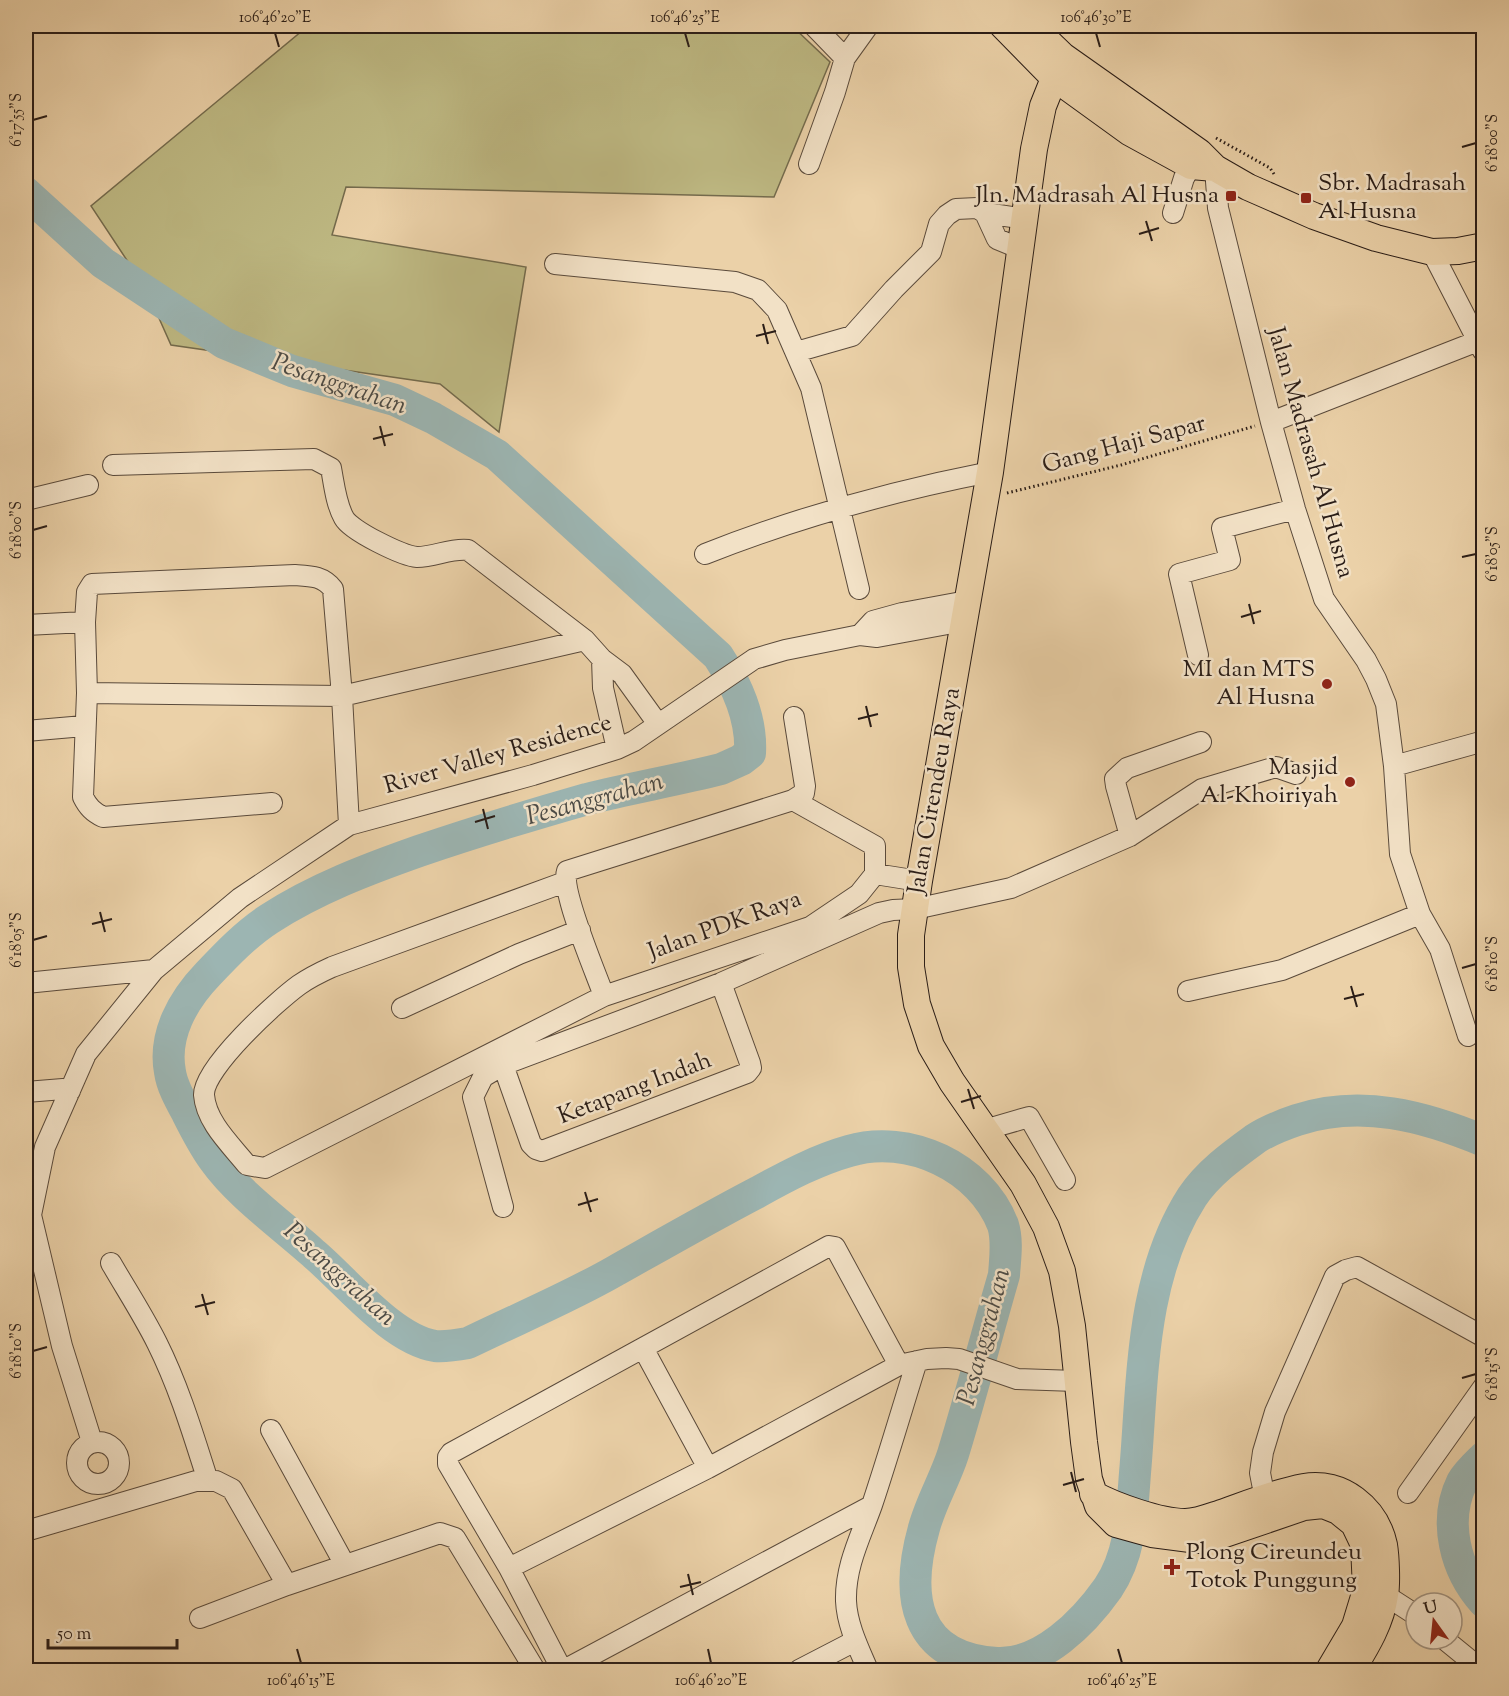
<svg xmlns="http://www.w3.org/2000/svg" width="1509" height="1696" viewBox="0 0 1509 1696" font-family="'Sorts Mill Goudy',serif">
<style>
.green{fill:#beb983;stroke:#746b4d;stroke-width:1.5}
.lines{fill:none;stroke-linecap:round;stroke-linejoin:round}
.river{stroke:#9cb5b2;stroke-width:32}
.minor-casing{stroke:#5a4a3b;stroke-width:22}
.major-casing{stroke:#2a1d17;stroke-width:28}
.path{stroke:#2a1d17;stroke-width:3;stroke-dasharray:1.5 3;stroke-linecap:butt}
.minor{stroke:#f2e1c6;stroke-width:20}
.major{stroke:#ebd1a8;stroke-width:26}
.ticks{fill:none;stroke:#2a1d17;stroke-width:2}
.poi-dot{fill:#8f2418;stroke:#f2e1c6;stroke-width:2}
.labels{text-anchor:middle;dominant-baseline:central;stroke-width:5;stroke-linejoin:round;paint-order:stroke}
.poi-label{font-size:24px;fill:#2a1d17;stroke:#f2e1c6;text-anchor:end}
.street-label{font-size:24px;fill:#2a1d17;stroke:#f2e1c6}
.water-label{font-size:26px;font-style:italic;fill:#4c4b46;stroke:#f2e1c6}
.neatline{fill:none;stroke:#2a1d17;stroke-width:2}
.ticks-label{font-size:15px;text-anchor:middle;fill:#2a1d17}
</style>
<rect width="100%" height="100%" fill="#ebd1a8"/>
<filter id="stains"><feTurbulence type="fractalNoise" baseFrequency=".00333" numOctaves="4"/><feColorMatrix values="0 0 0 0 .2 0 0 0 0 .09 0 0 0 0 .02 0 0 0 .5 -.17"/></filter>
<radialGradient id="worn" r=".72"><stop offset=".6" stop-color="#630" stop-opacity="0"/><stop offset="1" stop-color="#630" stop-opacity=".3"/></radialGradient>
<path class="green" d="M308,26H792L830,62L774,197L346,187L332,235L526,267L499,432L440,384L171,345L146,289L91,206Z"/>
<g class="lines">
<path class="river" d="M26,193L103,263L224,343L292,371L395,400L433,418L497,455L718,656C737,685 752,718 750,753L741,760L721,769C677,780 632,788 587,799C531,815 475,832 419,851C368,869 315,889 269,919C246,934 227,954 208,974C183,1000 163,1035 170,1072C172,1086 180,1100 187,1113C195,1129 203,1145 214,1160C238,1194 283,1226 314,1254C347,1282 392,1339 435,1346C446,1347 457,1345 468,1343C517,1319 568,1298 615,1271C663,1244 710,1217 758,1192C787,1176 817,1160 849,1151C908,1133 981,1167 1003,1225C1008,1241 1005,1259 1004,1275C987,1334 971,1395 953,1454C945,1479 931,1502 924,1528C905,1595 913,1658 997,1663C1042,1665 1084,1622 1108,1588C1131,1554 1132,1512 1135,1473C1143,1381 1140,1278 1192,1197C1208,1173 1233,1155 1255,1139C1269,1130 1282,1125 1297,1120C1361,1099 1424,1116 1484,1141
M1484,1457C1477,1464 1467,1473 1462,1482C1443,1521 1455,1570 1484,1602"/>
<defs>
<path id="minor" d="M814,26L845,58
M809,164L835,92L845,58L868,26
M1215,168L1218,208L1271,422L1295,509L1324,599L1366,660L1376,679L1386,704L1394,766L1400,854L1420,914L1440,949L1468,1036
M985,213L997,239L1021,249
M1173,213L1184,178L1197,155
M1432,252L1483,351
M555,264L735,282L758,290L777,310L811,388L859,589
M796,352L852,336L894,289L931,252L939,224L947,215L956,209L977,208L985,213L1025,219
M1271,422L1478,341
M113,465L314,459L331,468C334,484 336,504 344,518C351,531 403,556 417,557C435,557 450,548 468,550L585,640L602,659L622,674L658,724
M26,500L88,485
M705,554C796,518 893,491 990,472
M26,625L85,622
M860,635L873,621L902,613L967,601
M1198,655L1179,574L1230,560L1222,528L1295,509
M602,659L603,688L617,749
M87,693L342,696L585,640
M794,717L805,786L804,793L793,800L567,871C560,890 596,973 604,996L810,927L859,894L875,874L919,881
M26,731L84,726
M1394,766L1484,741
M793,800L875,846V874
M272,803L103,817C93,812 88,807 83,797L87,693L85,622L87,592L92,584L295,575C311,576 323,576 333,589L342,696L349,825
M1130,836L1116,786L1115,779L1127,768L1201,742
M565,882L332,967C321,972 309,978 299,985C277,1001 203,1068 204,1095C206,1122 231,1145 247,1165L265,1168L604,996
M26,983L154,970
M1188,991L1282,970L1420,914
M402,1008L519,954L580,930
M503,1065L531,1144L536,1149L542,1151L747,1073L751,1068L750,1063L721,983
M26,1092L63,1089L70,1091
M984,1130L1029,1117L1065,1180
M503,1207L473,1097L483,1077L503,1065L721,983L879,913L893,910L915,909L1011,888L1130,836L1202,789L1276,767L1296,774
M111,1263C126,1289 143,1315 157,1343C179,1387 193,1434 208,1481
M643,1348L708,1468
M271,1430L345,1565
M92,1442L62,1346L31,1215L45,1147L86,1054L154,970L240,898L349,825L533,775L617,749L634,741L754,659L785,650L860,635L877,637L964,621
M77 1463a21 21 0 1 1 42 0a21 21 0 1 1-42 0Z
M1408,1493L1484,1386
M1267,1509L1260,1473L1263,1452L1275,1412L1335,1276L1346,1270L1357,1267L1484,1337
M26,1531L196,1481H216L232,1489L287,1585L440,1533L455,1538L535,1670
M509,1568L708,1468L899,1365L927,1359L946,1358L959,1359L1017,1379L1076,1381
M1385,1595L1416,1615
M200,1618L287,1585
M1444,1639L1482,1670
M562,1670L509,1568L448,1464V1457L451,1453L829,1246L835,1247L899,1365
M564,1670L871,1506
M799,1670L855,1641
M868,1670C859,1649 847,1625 846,1601C845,1566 861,1536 872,1505C888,1457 902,1409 917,1361"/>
<path id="major" d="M1003,26L1053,77L1129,132L1191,166L1215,168
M1032,26L1063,56L1199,152L1215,168L1248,187L1314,216L1376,238L1432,252L1458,251L1484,246
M1063,56L1043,106L1034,149L990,472L919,881L911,935V967L917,1004L931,1046L952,1082L1023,1184L1046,1227L1062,1271L1072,1326L1084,1442L1089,1479L1098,1506L1116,1524L1152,1534L1198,1540L1219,1536L1304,1507L1323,1505L1338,1511L1354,1524L1364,1545L1366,1590L1355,1626L1329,1670
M1093,1494C1115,1506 1160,1522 1185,1522C1197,1522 1209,1517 1221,1513C1247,1504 1276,1492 1304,1487C1341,1480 1376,1508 1384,1545C1386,1557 1387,1584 1385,1595C1381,1623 1366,1647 1352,1670"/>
</defs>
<use href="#minor" class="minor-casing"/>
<use href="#major" class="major-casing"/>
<path class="path" d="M1216,138L1270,168L1274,174
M1007,493L1121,465L1255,426"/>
<use href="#minor" class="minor"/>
<use href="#major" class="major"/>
</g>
<path class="ticks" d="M275,33L279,47M685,33L689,47M1096,33L1100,47M33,120L47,116M1462,147L1476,143M1146,221L1152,241M1139,234L1159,228M763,324L768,344M756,336L776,331M380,426L385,446M373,439L393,434M33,530L47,526M1462,557L1476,554M1249,604L1254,624M1241,617L1261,611M866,706L871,727M858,719L878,714M483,809L488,829M475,822L495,816M100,912L105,932M92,924L112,919M33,940L47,936M1462,968L1476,964M1351,986L1357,1007M1344,999L1364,994M968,1089L974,1109M961,1102L981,1096M585,1192L591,1212M578,1205L598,1199M202,1294L208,1315M195,1307L215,1302M33,1351L47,1347M1462,1378L1476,1374M1071,1472L1076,1492M1063,1485L1084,1479M688,1574L693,1595M680,1587L701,1582M297,1649L301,1663M708,1649L711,1663M1118,1649L1122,1663"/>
<g class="poi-dot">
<rect x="1225" y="190" width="12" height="12" rx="3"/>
<rect x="1300" y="192" width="12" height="12" rx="3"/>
<circle cx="1327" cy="684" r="6"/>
<circle cx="1350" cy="782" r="6"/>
<path d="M1169 1558h6v6h6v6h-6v6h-6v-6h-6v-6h6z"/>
</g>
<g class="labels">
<g class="poi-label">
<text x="1318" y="184" text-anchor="start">Sbr. Madrasah<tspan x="1318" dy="28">Al Husna</tspan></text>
<text x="1219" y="196">Jln. Madrasah Al Husna</text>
<text x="1315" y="670">MI dan MTS<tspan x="1315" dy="28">Al Husna</tspan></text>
<text x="1338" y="768">Masjid<tspan x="1338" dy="28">Al-Khoiriyah</tspan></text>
<text x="1186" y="1553" text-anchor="start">Plong Cireundeu<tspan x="1186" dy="28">Totok Punggung</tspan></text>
</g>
<g class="street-label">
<text transform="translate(1124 445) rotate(-15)">Gang Haji Sapar</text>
<text transform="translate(1310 453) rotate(74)">Jalan Madrasah Al Husna</text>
<text transform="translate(498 755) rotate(-16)">River Valley Residence</text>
<text transform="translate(935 791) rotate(-80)">Jalan Cirendeu Raya</text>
<text transform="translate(725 926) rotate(-20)">Jalan PDK Raya</text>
<text transform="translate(635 1089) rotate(-21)">Ketapang Indah</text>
</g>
<g class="water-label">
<text transform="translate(339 385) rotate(19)">Pesanggrahan</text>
<text transform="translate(595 800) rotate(-15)">Pesanggrahan</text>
<text transform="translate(339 1275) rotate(42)">Pesanggrahan</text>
<text transform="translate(985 1337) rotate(-75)">Pesanggrahan</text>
</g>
</g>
<rect width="1509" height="1696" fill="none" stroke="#ebd1a8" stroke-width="66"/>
<g transform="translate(1434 1621) rotate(345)"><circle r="28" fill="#f2e1c6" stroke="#a29380" stroke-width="1.5"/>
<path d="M0-4.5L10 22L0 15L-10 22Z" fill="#8f2418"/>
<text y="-9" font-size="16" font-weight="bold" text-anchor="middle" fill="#2a1d17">U</text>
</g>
<path d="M48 1639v9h129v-9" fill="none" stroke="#2a1d17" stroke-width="3"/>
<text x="57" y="1639" font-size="18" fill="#2a1d17" stroke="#f2e1c6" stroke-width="4.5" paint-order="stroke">50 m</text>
<rect x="33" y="33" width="1443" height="1630" class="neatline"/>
<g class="ticks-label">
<text x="275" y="22">106°46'20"E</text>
<text x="685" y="22">106°46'25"E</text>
<text x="1096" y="22">106°46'30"E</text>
<text transform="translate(16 120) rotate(-90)" y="5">6°17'55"S</text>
<text transform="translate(1492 143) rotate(-90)" y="5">6°18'00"S</text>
<text transform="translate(16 530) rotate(-90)" y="5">6°18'00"S</text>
<text transform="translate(1492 554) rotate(-90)" y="5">6°18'05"S</text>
<text transform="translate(16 940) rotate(-90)" y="5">6°18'05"S</text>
<text transform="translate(1492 964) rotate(-90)" y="5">6°18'10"S</text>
<text transform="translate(16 1351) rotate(-90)" y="5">6°18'10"S</text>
<text transform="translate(1492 1374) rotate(-90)" y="5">6°18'15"S</text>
<text x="301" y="1685">106°46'15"E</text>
<text x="711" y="1685">106°46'20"E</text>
<text x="1122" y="1685">106°46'25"E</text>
</g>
<rect width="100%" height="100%" filter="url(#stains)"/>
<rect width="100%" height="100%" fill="url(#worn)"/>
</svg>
